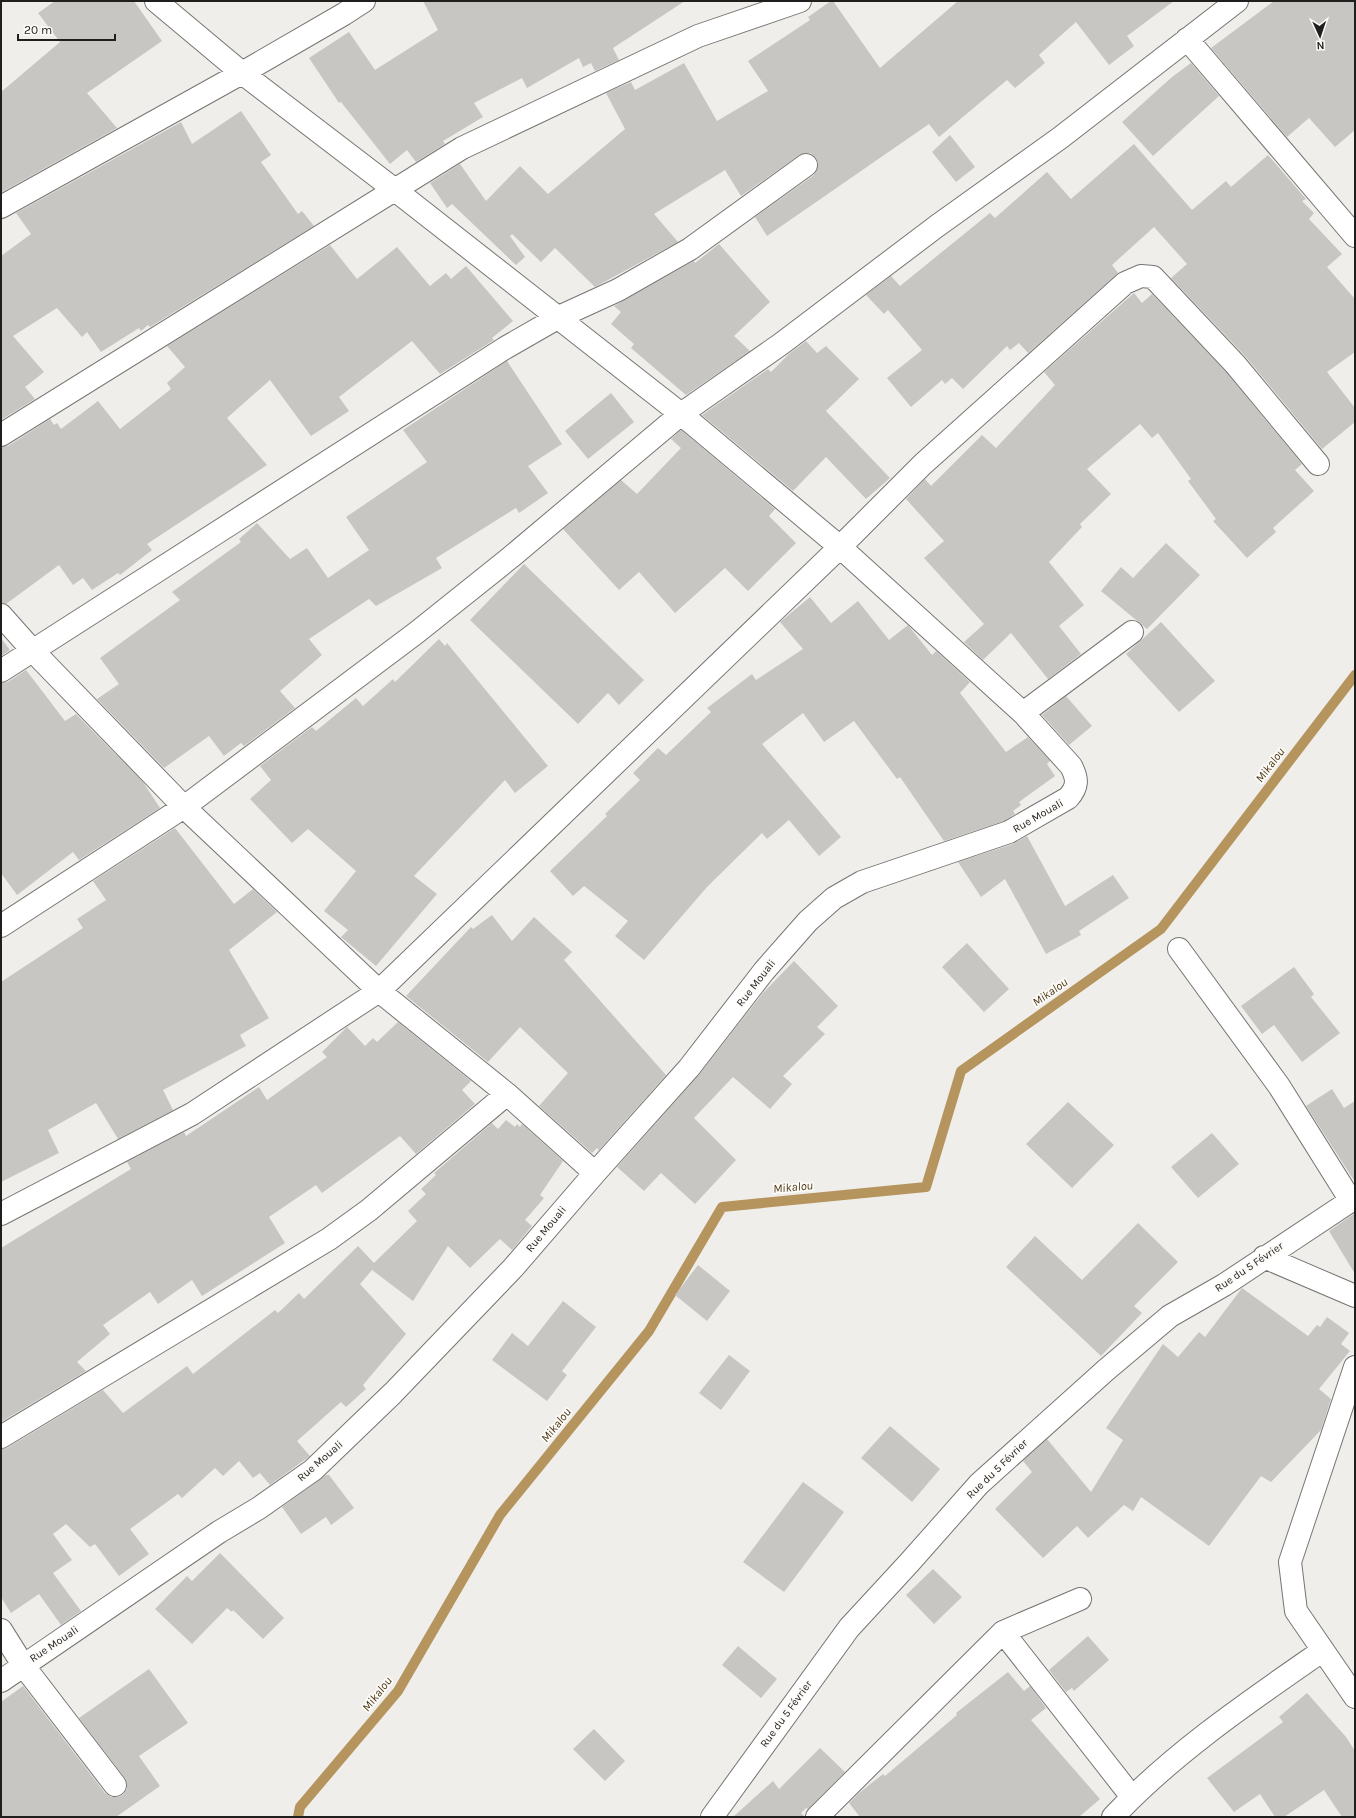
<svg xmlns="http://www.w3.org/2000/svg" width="1356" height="1818" viewBox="0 0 1356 1818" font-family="Karla,sans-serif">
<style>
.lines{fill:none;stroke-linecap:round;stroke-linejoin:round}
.stream{stroke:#b5945e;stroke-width:10}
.building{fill:#c8c6c3}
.street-casing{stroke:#777572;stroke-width:24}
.street{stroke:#fff;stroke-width:22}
.labels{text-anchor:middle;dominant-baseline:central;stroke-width:3.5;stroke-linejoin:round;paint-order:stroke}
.street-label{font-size:11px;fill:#201f1e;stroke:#fdfbf7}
.water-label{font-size:12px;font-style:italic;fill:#4b3716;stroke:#fdfbf7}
</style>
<rect width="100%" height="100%" fill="#f0eeea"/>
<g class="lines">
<path class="stream" d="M298,1817L300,1807L398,1691L500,1515L649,1331L722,1207L926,1187L961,1071L1161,929L1355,675"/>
</g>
<path class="building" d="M55,1H134L162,41L87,93L117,128L2,192L1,92L60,42L38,13Z
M423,1H685L613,48L619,60L595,71L591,63L583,67L579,58L527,88L522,78L474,103L483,117L443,141L445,144L416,162L407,150L390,164L341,102L339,103L309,58L349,32L375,70L438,30Z
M831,1H833L880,68L958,1H1174L1127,36L1134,46L1109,65L1076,22L1039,55L1045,63L1015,88L1007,80L939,137L929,124L767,236L755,217L814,175L817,170L818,164L816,158L811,153H805L799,155L741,196L725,170L654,214L678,242L595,287L555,248L541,262L512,234L510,236L525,257L516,265L452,204L447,208L430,183L460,164L486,201L520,166L548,194L625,129L606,93L631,82L635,90L684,63L717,121L768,91L748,61L810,20L808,17Z
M1274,1H1355V130L1335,147L1309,118L1287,137L1211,48Z
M1191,63L1219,96L1153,156L1122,122L1172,77Z
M241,111L271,155L261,162L298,214L302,211L314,226L150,327L148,325L141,331L139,328L101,352L87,332L82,337L57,308L13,336L44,372L25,387L35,399L1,420V256L31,234L16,213L181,122L192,144Z
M950,135L975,167L956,182L932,152Z
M1134,144L1192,210L1226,181L1231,187L1268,155L1306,199L1302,201L1314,213L1309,219L1342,254L1327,267L1355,299V352L1327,372L1355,408V422L1322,449L1245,356L1171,278L1187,264L1154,227L1112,265L1118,273L1028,353L1019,343L1010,350L1007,346L963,389L952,378L945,384L942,380L911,407L887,378L922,350L888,310L884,314L866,295L891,276L900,286L990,213L995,218L1047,172L1071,199Z
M719,244L770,302L734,336L750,351L686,395L631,348L634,344L611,324L621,312L614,306L694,261L695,263Z
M330,245L357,279L397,247L430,286L446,273L451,279L466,266L513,321L492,338L494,340L440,374L412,341L339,397L349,411L311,436L270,380L227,418L267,465L147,544L152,550L120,575L118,573L92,590L83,578L73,585L59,565L6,604L1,603V447L8,446L50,419L54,425L57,423L61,429L98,401L120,429L171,389L167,383L185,367L167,346Z
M1134,293L1142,303L1152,294L1226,372L1302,464L1295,470L1314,491L1273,528L1276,532L1247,558L1213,521L1216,519L1188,481L1191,479L1158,433L1152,438L1140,424L1087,469L1111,494L1080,524L1082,527L1049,562L1084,605L1059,626L1081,654L1048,679L1011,633L983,660L964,642L984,624L924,558L944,541L906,499L925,479L931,486L982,435L996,448L1055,385L1044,372Z
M806,341L817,353L826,346L859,379L826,411L890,478L866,499L826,457L793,491L702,415L768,369L771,372L790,353Z
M507,361L562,444L528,466L548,493L519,513L516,508L436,558L442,568L376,606L369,599L309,639L322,655L280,691L295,708L244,746L241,743L224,756L209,736L164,768L97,699L119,684L100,658L180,600L172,592L241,542L239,539L257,523L290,559L307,548L328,578L369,550L346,517L427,462L403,430Z
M611,393L634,422L588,459L565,431Z
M681,430L775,509L769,516L796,543L748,591L725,568L675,613L639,572L619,590L563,529L621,480L637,494L681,448L671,439Z
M1166,543L1200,575L1147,629L1101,591L1121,567L1133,578Z
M524,564L644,680L619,705L608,693L578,724L470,620Z
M810,597L831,623L858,601L889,640L908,625L932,655L936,651L970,682L960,693L1006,752L1028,737L1050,761L1047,764L1055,776L1019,802L1021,805L1013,811L1015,814L1004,821L944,841L900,777L897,779L854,721L824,742L803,713L762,744L841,837L819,856L789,820L767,839L762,833L707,887L644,960L615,936L628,921L584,886L573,896L550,871L607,816L605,814L640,780L633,773L658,748L666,755L711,712L707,708L752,674L756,680L803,649L780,622Z
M1161,622L1215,681L1179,712L1126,654Z
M1,638L10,650L1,656Z
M439,639L445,646L447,643L548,766L515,793L505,780L414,876L437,894L376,966L341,937L348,930L324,911L356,871L308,829L292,843L250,799L271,780L260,766L312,727L316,731L356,698L363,706L393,679L395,682Z
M26,670L65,721L76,714L143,782L160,808L79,860L73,852L17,895L1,873V683L8,682Z
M1066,696L1092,726L1069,745L1042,715Z
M175,828L234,904L253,889L277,912L229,950L269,1018L240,1035L246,1046L163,1090L173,1110L118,1139L96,1103L48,1130L59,1153L1,1182V982L83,928L77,919L106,900L93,881Z
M1027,836L1065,906L1113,875L1129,898L1079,931L1081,935L1046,954L1005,879L981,897L958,862L1013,844Z
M492,915L512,941L534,917L572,952L564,960L666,1075L599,1150L597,1148L592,1153L539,1106L568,1073L520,1027L488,1062L406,996L471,927L473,929Z
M967,943L1009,989L984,1012L942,967Z
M794,961L838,1006L817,1027L825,1034L783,1076L792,1084L770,1109L733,1077L694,1118L736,1160L695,1204L661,1173L644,1191L617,1167L698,1076L763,993Z
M1294,967L1314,994L1311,997L1340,1033L1302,1062L1274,1025L1262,1034L1241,1006Z
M398,1022L471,1081L462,1090L475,1104L416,1154L400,1136L322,1193L316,1185L269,1217L285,1243L202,1296L192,1280L158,1304L150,1292L103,1325L110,1334L77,1362L86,1371L1,1422V1248L131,1169L127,1162L184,1132L186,1136L259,1087L267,1100L327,1057L322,1052L347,1027L365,1046L373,1038L377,1042Z
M1332,1089L1344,1108L1355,1101V1182L1306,1106Z
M1068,1102L1114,1145L1072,1188L1026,1144Z
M506,1120L515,1127L517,1124L520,1127L522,1124L563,1161L540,1195L544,1198L525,1220L532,1226L512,1250L500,1239L470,1268L448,1246L413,1301L372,1270L360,1284L406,1334L363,1385L366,1389L346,1407L341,1402L297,1441L310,1456L270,1485L260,1473L253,1478L239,1461L223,1476L215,1468L182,1498L178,1494L130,1529L149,1554L119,1576L95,1544L90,1547L66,1524L53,1534L72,1560L53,1573L81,1611L61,1625L39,1594L11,1613L1,1597V1449L7,1448L103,1390L123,1413L187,1366L193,1374L275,1310L278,1313L299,1293L304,1299L358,1246L374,1263L417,1221L408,1211L426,1194L421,1189L436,1175L434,1173L492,1123L498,1129Z
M1212,1133L1239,1164L1198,1198L1171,1167Z
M1355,1213V1274L1329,1231Z
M1138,1223L1178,1262L1134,1306L1142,1313L1101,1356L1006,1267L1035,1236L1082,1280Z
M698,1265L730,1291L707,1321L675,1295Z
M1242,1288L1308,1336L1317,1325L1320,1327L1327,1317L1349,1333L1341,1344L1350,1351L1319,1389L1331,1399L1321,1430L1271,1482L1261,1476L1209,1546L1141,1497L1133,1511L1124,1505L1088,1538L1077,1526L1043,1558L995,1509L1032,1472L1023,1461L1047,1439L1091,1492L1123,1440L1106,1428L1163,1344L1178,1357L1199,1332L1205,1337Z
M563,1301L596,1327L562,1371L567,1375L547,1401L492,1360L512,1333L528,1346Z
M729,1355L750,1371L721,1410L699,1393Z
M890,1426L940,1469L912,1502L861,1458Z
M326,1475H329L354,1508L331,1525L326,1517L301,1534L282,1507Z
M803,1482L844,1512L784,1592L743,1562Z
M220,1553L284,1618L263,1639L233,1610L232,1612L227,1608L192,1644L155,1609L187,1576L192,1581Z
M933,1569L962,1597L934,1624L906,1595Z
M1088,1636L1109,1660L1074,1691L1072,1688L1066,1692L1049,1670Z
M738,1646L777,1679L761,1698L722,1665Z
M149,1669L188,1723L139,1756L160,1786L116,1817H1V1702L23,1686L105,1793L111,1797H117L123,1795L127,1789V1783L125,1778L79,1718Z
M1008,1672L1024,1691L1030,1686L1046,1708L1031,1720L1100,1799L1079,1817H860L849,1803L859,1793L883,1774L885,1776L957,1715L956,1713Z
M1307,1693L1346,1737L1355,1751V1817H1342L1324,1790L1284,1817H1275L1260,1794L1234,1812L1207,1778L1283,1722L1279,1717Z
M594,1729L625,1761L605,1781L573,1749Z
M820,1748L845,1772L808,1809L806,1808L801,1813L805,1817H733L773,1781L779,1789Z"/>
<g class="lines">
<defs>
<path id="street" d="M1187,39L1355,236
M1,207L242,73L344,14L364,1
M1,435L462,148L698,36L800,1
M1,615L33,651L184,807L379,991L507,1094L595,1173
M1,671L505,348L559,317L618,290L690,249L806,165
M1023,713L1132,632
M1,926L184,807L416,633L511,557L681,414L781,344L937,226L1060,138L1237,1
M1179,949L1279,1086L1351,1201
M1,1214L192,1114L379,991L840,547L923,464L1125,283L1141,276L1153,277L1235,364L1318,464
M1264,1257L1355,1296
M1355,1367L1290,1562L1296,1611L1355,1697
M1,1437L329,1239L369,1210L507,1094
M1,1630L23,1665L115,1785
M1003,1632L1132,1797
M1,1681L219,1532L259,1508L313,1470L393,1393L513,1268L595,1173L689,1068L764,971L808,921L834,898L862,882L1009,832L1068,798C1078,787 1078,779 1071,766L1023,713L840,547L681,414L395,190L242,73L156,1
M712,1817L849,1628L909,1563L979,1484L1106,1370L1170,1316L1224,1285L1355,1198
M817,1817L1003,1632L1080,1599
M1113,1817C1173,1753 1250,1701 1322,1651"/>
</defs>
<use href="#street" class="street-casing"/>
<use href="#street" class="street"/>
</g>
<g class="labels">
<g class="street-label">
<text transform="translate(1038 816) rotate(-30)">Rue Mouali</text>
<text transform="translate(756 983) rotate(-52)">Rue Mouali</text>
<text transform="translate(546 1229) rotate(-50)">Rue Mouali</text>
<text transform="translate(1249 1267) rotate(-34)">Rue du 5 Février</text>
<text transform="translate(320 1461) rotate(-41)">Rue Mouali</text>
<text transform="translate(997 1469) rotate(-44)">Rue du 5 Février</text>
<text transform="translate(54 1644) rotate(-34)">Rue Mouali</text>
<text transform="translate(786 1714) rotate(-54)">Rue du 5 Février</text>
</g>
<g class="water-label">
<text transform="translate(1270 765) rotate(-53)">Mikalou</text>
<text transform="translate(1050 992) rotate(-35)">Mikalou</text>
<text transform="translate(793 1187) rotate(-5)">Mikalou</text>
<text transform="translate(556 1425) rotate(-51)">Mikalou</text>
<text transform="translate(377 1694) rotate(-52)">Mikalou</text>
</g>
</g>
<rect width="1356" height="1818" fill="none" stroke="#201f1e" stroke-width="4"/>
<g transform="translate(1320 36) rotate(177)" stroke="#fdfbf7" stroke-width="3" paint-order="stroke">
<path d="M0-3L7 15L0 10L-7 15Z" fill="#201f1e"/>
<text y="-6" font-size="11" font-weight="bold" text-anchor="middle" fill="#201f1e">N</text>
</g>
<path d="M18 34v6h97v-6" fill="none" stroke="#201f1e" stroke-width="2"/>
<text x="24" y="34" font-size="12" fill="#201f1e" stroke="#fdfbf7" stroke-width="3" paint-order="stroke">20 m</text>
</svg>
